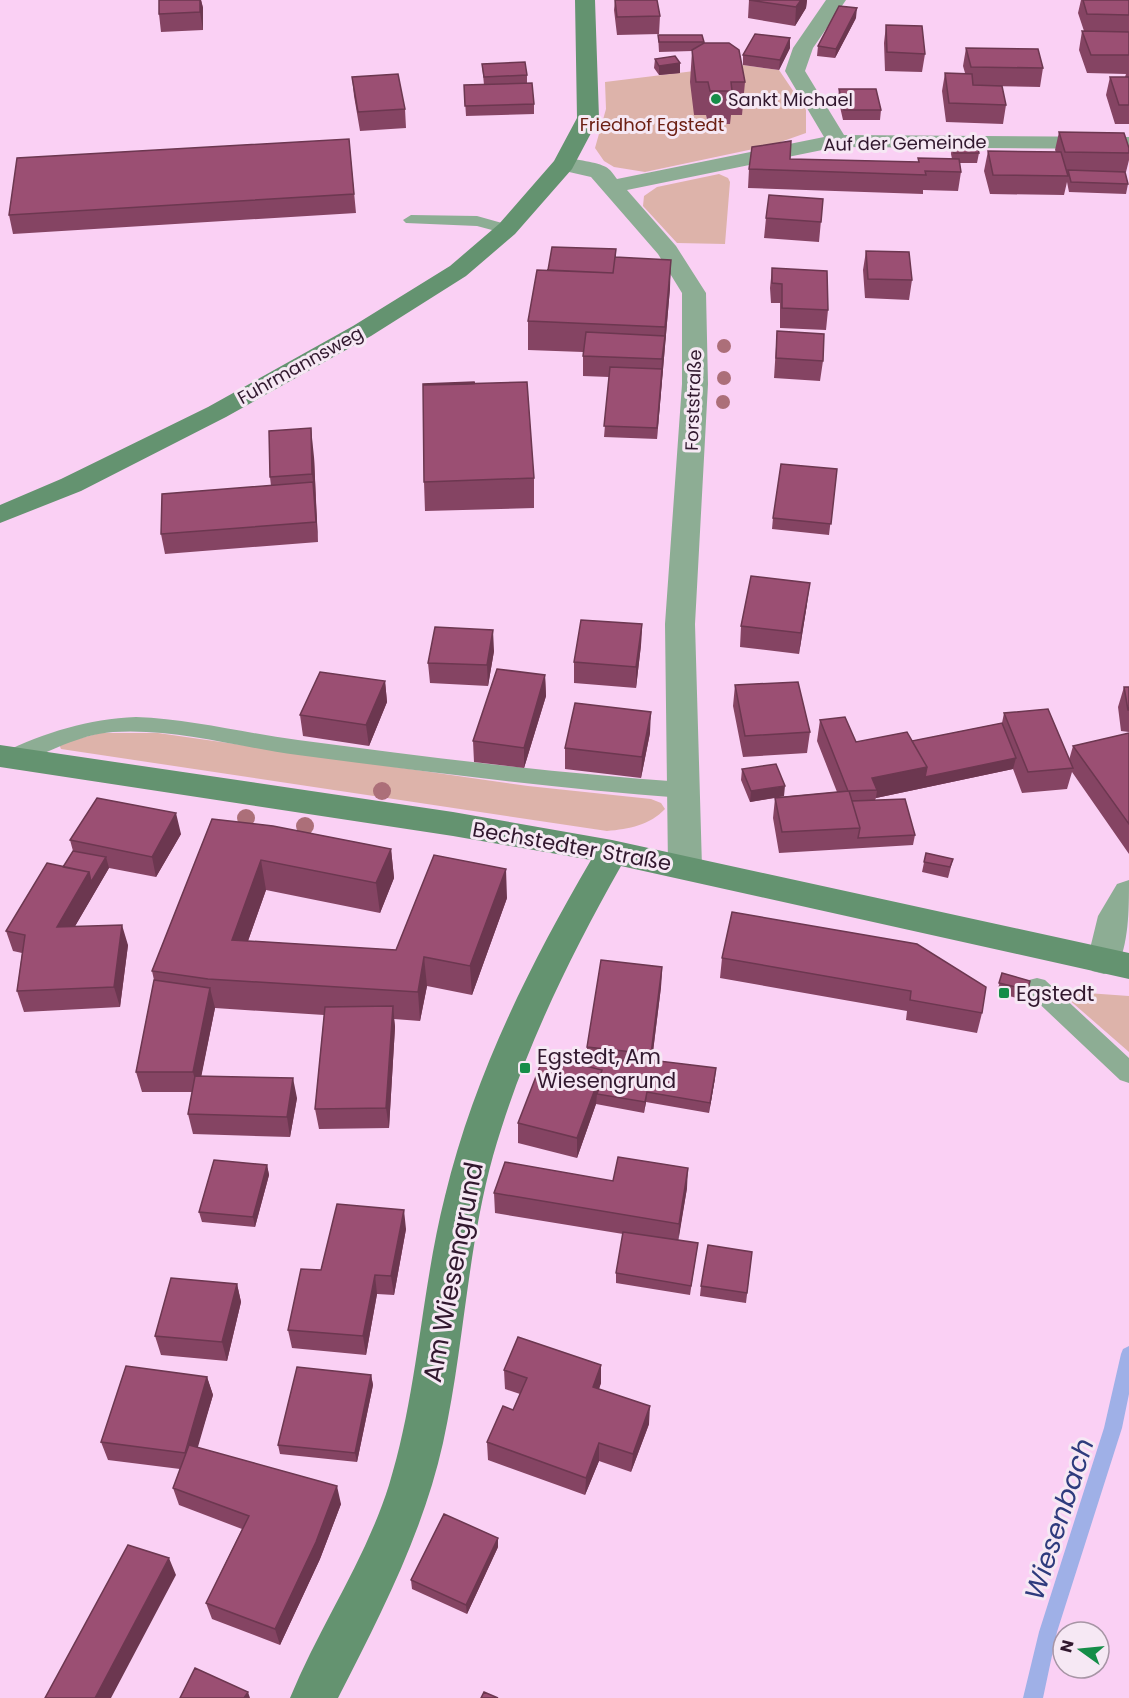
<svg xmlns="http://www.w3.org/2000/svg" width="1129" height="1698" viewBox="0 0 1129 1698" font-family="Poppins,sans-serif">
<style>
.green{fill:#ddb3aa;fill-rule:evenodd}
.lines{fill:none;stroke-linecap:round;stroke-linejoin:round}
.stream{fill:#9fb0e7;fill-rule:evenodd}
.lane{fill:#8dad94;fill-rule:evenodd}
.street{fill:#8dad94;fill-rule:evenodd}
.secondary{fill:#649370;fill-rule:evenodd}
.tree{fill:#ac6f79}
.wall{fill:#854463}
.shaded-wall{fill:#6c3750}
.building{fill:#9b4f73;stroke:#6c3750;stroke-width:1.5}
.poi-dot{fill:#158d48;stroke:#f6e8f4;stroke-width:2}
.labels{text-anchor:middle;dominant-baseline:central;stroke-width:6;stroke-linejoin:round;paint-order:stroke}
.far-poi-label{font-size:18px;fill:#31182e;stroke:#f6e8f4;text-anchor:start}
.far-park-label{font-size:18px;fill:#6d2014;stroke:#f6e8f4}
.far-street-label{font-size:18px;fill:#31182e;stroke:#f6e8f4}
.street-label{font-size:21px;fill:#31182e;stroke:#f6e8f4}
.poi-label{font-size:21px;fill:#31182e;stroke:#f6e8f4;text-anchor:start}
.near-street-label{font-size:26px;fill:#31182e;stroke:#f6e8f4}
.near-water-label{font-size:27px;font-style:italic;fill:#2e3b7d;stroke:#f6e8f4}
</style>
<rect width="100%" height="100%" fill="#fad0f4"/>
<path class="green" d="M743,65L779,70L806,110V133L772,145L645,172L614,167L604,161L595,148L606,109L605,82ZM737,82L729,115L730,124H708L706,115Z
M719,174L728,178L730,182L725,244L677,243L643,206L644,196L657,187Z
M100,733H158L528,786L651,799L661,803L665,809C650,825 629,829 607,831L61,749L59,744Z
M1059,991L1129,996V1052Z"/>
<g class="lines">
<path class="stream" d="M1129,1346V1394L1122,1428L1057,1632L1043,1698H1023L1039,1632L1104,1428L1121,1354L1123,1349Z"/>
<path class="lane" d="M411,215L477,216L513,226L515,229L507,234L477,226L406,223L403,220Z
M136,717C191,719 244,733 298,740C426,757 554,773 683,782L691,785L694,790L691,795L683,798C554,788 426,772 298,755C237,747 176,728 113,732C75,735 46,755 10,766L2,763L0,759L2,753C46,732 88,719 136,717Z
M1037,978L1045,980L1129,1058V1083L1120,1080L1029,994L1025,987L1029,980Z"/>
<path class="street" d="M826,0H846L813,48L805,71L844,135L1129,137V149L837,147L627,190L676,246L706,293L708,384L695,624L702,867L697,876L685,879L673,876L668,867L665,624L682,384V293L658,254L591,177L556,169L553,164L556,159C566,157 597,162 606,167C610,169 614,175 617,179L824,137L785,71L793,48Z
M1129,880C1129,911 1129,943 1116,971L1104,974L1092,971L1087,961L1098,916L1117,884Z"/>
<path class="secondary" d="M575,0H595L599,118L572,169L515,234L466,276L371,336L226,417L81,491L0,523V505L61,479L208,407L353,326L450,266L499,224L554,161L577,118Z
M0,745L453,812L612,840L1129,953V979L621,866C569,958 522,1054 493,1156C467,1250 464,1348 443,1443C423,1533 380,1616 338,1698H290C320,1625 365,1561 389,1485C418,1391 421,1291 445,1196C474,1076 529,966 591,860L453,836L0,767Z"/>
</g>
<g class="tree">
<circle cx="724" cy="346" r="7"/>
<circle cx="724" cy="378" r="7"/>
<circle cx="723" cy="402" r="7"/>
<circle cx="382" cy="791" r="9"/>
<circle cx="246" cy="818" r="9"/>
<circle cx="305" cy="826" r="9"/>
</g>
<path class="wall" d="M159,0H201L203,8V30L161,32L159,14Z
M615,0H657L660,16L659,34L617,35L614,10Z
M749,0H807L806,8L795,26L748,18Z
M1081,0H1129V124H1115L1106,95L1110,77H1125L1126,74L1087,73L1079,50L1082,31H1084L1078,13Z
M856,18L835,58L817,56L818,46Z
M886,25L925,54L922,72L885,71L884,43Z
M658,35H702L704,43L745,82L742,115H731L730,124H708L706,115H694L690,82L692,51L659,52Z
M790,48L779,70L743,65V55Z
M966,48L1043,68L1040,87L988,86L1006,105L1003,124L946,122L942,91L945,73H965L963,66Z
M655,59L680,63V73L659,75L654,68Z
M482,64L527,75V83L534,104V114L466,116L464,85H484Z
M352,77L405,109L406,128L360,131L354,96Z
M839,89L881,110L880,120H843L838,98Z
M1059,132L1129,148V160L1126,172H1125L1128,184L1126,194L1069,192L1067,182L1064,195L990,194L984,171L988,151L1056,152L1055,150Z
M349,139L356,213L13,234L9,215Z
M952,144L979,153L977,163H959L961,172L958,191L923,190V194L748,188L749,169L790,159L918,162V158L952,159L951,154Z
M823,199L819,242L764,238L766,218Z
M616,249V257L670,288L657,439L604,437L609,377L583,376V352L528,350V321L548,270Z
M866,251L912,280L909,300L865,298L863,270Z
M772,268L828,310L826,330L780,328V303H771L770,288Z
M777,331L823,361L820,381L774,378Z
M474,384L534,478V508L425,511L424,482Z
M314,457L318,542L165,554L161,534L271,486L270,477Z
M837,469L829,535L772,529L773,518Z
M807,604L799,654L740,647L741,626Z
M642,624L641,645L636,688L574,683V662Z
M494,651L488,686L430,683L428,663Z
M545,675L546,696L524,768L474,762L473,741Z
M385,681L387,702L369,746L303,736L300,715Z
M735,685L810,732L807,753L743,757L733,706Z
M1124,687H1129V732L1121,731L1118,707Z
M1004,713L1069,760L1073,746L1129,733V854L1072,772L1067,789L1022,793L1013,769L876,798L875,800L915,835L913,845L779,853L773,818L775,798L750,802L741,780L742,769L784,796L778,797L837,792L817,741L820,720L856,742L912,741L1002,723Z
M650,733L641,778L565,769V748Z
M212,819L391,849L394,878L380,913L266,890L248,941L396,950L507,898L472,995L427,986L420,1021L394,1019L395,1027L389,1128L319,1129L315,1109L324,1015L215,1008L201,1076L297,1098L290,1137L193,1134L188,1114L192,1092H142L136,1072L154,980L152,971Z
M181,834L156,877L109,868L75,926L128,945L120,1007L24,1012L17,991L22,953L13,951L6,931L63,867L73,851L70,840Z
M926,853L953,859L948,878L922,872Z
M732,912L982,1013L977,1033L906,1020L907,1011L720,978L722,958Z
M662,967L661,987L652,1060L715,1078L709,1113L646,1102L644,1113L596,1104L577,1158L518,1143V1123L560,1060L587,1054V1047Z
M1002,973L1030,981L1025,1000L997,993Z
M267,1165L269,1175L255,1227L202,1222L199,1212Z
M613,1181L687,1188L678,1240L698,1243L690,1295L616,1283V1273L623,1234L495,1213L494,1193Z
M406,1229L394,1295L377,1294L366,1355L292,1348L288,1330L321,1270Z
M752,1252L746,1303L700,1296L701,1286Z
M237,1284L241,1302L227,1361L161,1355L155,1336Z
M601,1365V1383L599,1389L649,1424L631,1472L599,1461L585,1495L488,1460L487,1442L513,1410L520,1394L505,1389L504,1370Z
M371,1375L373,1385L357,1462L280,1454L278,1445Z
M207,1377L213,1395L197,1447L341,1504L320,1559L280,1645L212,1619L206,1603L242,1529L179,1505L173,1488L180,1469L108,1460L101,1442Z
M498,1547L467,1614L412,1589L411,1580Z"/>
<path class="shaded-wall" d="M200,0H201L203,8V30L200,12Z
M801,0H807L806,8L795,26L796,7Z
M857,8L856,18L835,58L836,49Z
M790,38V48L779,70L780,60Z
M680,63V73L659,75V66Z
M671,260L670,288L657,439L662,359Z
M311,428L314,457L316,503L312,474Z
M313,482L316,503L318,542L316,522Z
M810,583L807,604L799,654L801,633Z
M642,624L641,645L636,688V667Z
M493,630L494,651L488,686L487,665Z
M545,675L546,696L524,768V748Z
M385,681L387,702L369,746L366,725Z
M651,712L650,733L641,778L642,757Z
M1016,758L1013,769L876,798L877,790L872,778L927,767Z
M785,786L784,796L750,802L751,791Z
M176,813L181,834L156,877L152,857Z
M391,849L394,878L380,913L376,883Z
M106,857L109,868L63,947L57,927L89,872Z
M261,860L266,890L238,969L232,940Z
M506,869L507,898L472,995L470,966Z
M122,925L128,945L120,1007L114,987Z
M424,957L427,986L420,1021L418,992Z
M662,967L661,987L650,1075L651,1054Z
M210,988L215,1008L198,1093L193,1072Z
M393,1006L395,1027L389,1128L386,1108Z
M716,1068L715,1078L709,1113L710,1103Z
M602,1070L601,1090L597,1094L596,1104L577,1158V1138Z
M293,1078L297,1098L290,1137L287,1117Z
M647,1092L646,1102L644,1113L645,1102Z
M267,1165L269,1175L255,1227L253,1217Z
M688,1168L687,1188L678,1243L679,1224Z
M404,1210L406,1229L394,1295L391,1276Z
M375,1275L377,1294L366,1355L363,1336Z
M237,1284L241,1302L227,1361L222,1342Z
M601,1365V1383L593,1405V1387Z
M371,1375L373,1385L357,1462L355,1453Z
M207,1377L213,1395L191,1471L185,1453Z
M650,1406L649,1424L631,1472L633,1454Z
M599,1443V1461L585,1495L586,1478Z
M337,1486L341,1504L320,1559L280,1645L275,1629Z
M498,1538V1547L467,1614L466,1605Z
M169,1558L176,1575L111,1698H95Z
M248,1692L250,1698H244Z"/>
<path class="building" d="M159,0H200V12L159,14Z
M615,0H657L660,16L617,17Z
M749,0H801L796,7Z
M1083,0H1129V15L1087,14Z
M839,6L857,8L836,49L818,46Z
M886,25L922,26L925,54L887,52Z
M1082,31L1129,32V55H1091Z
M755,34L790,38L780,60L743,55Z
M658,35H702L704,42H659Z
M704,43H729L739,50L745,82H731L732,91H710L708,82H696L692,50Z
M966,48L1038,49L1043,68L971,67Z
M675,56L680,63L659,66L655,59Z
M525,62L527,75L484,77L482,64Z
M945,73L972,74L973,85L1002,86L1006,105L949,103Z
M398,74L405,109L358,112L352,77Z
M1110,77H1129V105H1119Z
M532,83L534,104L465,106L464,85Z
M839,89H876L881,110H844Z
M1059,132L1124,133L1129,148V153L1065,152Z
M349,139L354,194L9,215L17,158Z
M791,141L790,159L919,162L918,158L959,159L961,172L925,171L926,175L749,169L752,147Z
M952,144L977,145L979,153H954Z
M988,151L1061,152L1068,176L993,175Z
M1068,170L1125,172L1128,184L1071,182Z
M769,195L823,199L821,222L766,218Z
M552,247L616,249L613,273L548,270Z
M866,251L909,252L912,280L868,279Z
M615,257L671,260L665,327L528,321L537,270L613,273Z
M772,268L827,271L828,310L782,308V284L772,283Z
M777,331L824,334L823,361L776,358Z
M586,332L665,336L662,359L583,356Z
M610,367L662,369L657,428L604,426Z
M474,382V384L423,385V384Z
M527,382L534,478L424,482L423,385Z
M311,428L312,474L270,477L269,431Z
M781,464L837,469L831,524L773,518Z
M313,482L316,522L161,534L162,494Z
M751,576L810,583L801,633L741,626Z
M581,620L642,624L636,667L574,662Z
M435,627L493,630L487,665L428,663Z
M497,669L545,675L524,748L473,741Z
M320,672L385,681L366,725L300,715Z
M798,682L810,732L745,736L735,685Z
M1124,687H1129V710H1128Z
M575,703L651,712L642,757L565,748Z
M1048,709L1073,768L1028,772L1004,713Z
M845,717L856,742L907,732L927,767L872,778L877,790L849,791L860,828L782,832L775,798L848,791L820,720Z
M1002,723L1016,758L925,777L927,767L912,741Z
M1129,733V824L1073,746Z
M776,764L785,786L751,791L742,769Z
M97,798L176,813L152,857L70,840Z
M905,799L915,835L858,838L860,828L852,801Z
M212,819L273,826L391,849L376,883L261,860L232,940L396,950L434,855L506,869L470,966L424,957L418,992L208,979L152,971Z
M73,851L106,857L91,882L89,872L63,867Z
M926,853L953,859L950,867L924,862Z
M47,863L89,872L57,927L122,925L114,987L17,991L25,935L6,931Z
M732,912L917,944L986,987L982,1013L910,1000L911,991L722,958Z
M601,960L662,967L651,1054L587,1047Z
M1002,973L1030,981L1028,990L999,983Z
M154,980L210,988L193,1072H136Z
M393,1006L386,1108L315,1109L325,1007Z
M562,1051L587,1054V1057L651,1064V1060L716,1068L710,1103L647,1092L645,1102L597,1094L602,1080L599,1079L602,1070L560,1060Z
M544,1056L602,1070L577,1138L518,1123Z
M195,1076L293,1078L287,1117L188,1114Z
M618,1157L688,1168L679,1224L494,1193L505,1162L613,1181Z
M214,1160L267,1165L253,1217L199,1212Z
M337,1204L404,1210L391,1276L375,1275L363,1336L288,1330L301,1269L321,1270Z
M623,1232L698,1243L691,1286L616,1273Z
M708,1245L752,1252L747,1293L701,1286Z
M171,1278L237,1284L222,1342L155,1336Z
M518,1337L601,1365L593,1387L650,1406L633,1454L599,1443L586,1478L487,1442L503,1406L513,1410L527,1378L504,1370Z
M126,1366L207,1377L185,1453L101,1442Z
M297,1367L371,1375L355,1453L278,1445Z
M189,1445L337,1486L316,1542L275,1629L206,1603L249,1516L173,1488Z
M444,1514L498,1538L466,1605L411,1580Z
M128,1545L169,1558L95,1698H45Z
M195,1668L248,1692L244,1698H180Z
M484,1692L498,1698H481Z"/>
<g class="poi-dot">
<circle cx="716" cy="99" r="6"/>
<rect x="998" y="987" width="12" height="12" rx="3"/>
<rect x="519" y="1062" width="12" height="12" rx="3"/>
</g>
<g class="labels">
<g class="far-poi-label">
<text x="728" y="99">Sankt Michael</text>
</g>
<g class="far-park-label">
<text x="652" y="124">Friedhof Egstedt</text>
</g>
<g class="far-street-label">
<text transform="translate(905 143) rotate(-1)">Auf der Gemeinde</text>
<text transform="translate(300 365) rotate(-29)">Fuhrmannsweg</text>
<text transform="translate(693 400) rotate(-88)">Forststraße</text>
</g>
<g class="street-label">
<text transform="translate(572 846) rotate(10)">Bechstedter Straße</text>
</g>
<g class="poi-label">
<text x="1016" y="993">Egstedt</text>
<text x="537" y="1056">Egstedt, Am<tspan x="537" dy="24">Wiesengrund</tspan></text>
</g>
<g class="near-street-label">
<text transform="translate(453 1272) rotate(-79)">Am Wiesengrund</text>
</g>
<g class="near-water-label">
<text transform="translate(1059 1519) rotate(-72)">Wiesenbach</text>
</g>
</g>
<g transform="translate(1081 1650) rotate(285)"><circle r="28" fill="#f6e8f4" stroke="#a795a5" stroke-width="1.5"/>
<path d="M0-4.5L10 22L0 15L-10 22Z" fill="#158d48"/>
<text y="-9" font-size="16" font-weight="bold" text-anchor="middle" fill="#31182e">N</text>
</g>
</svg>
